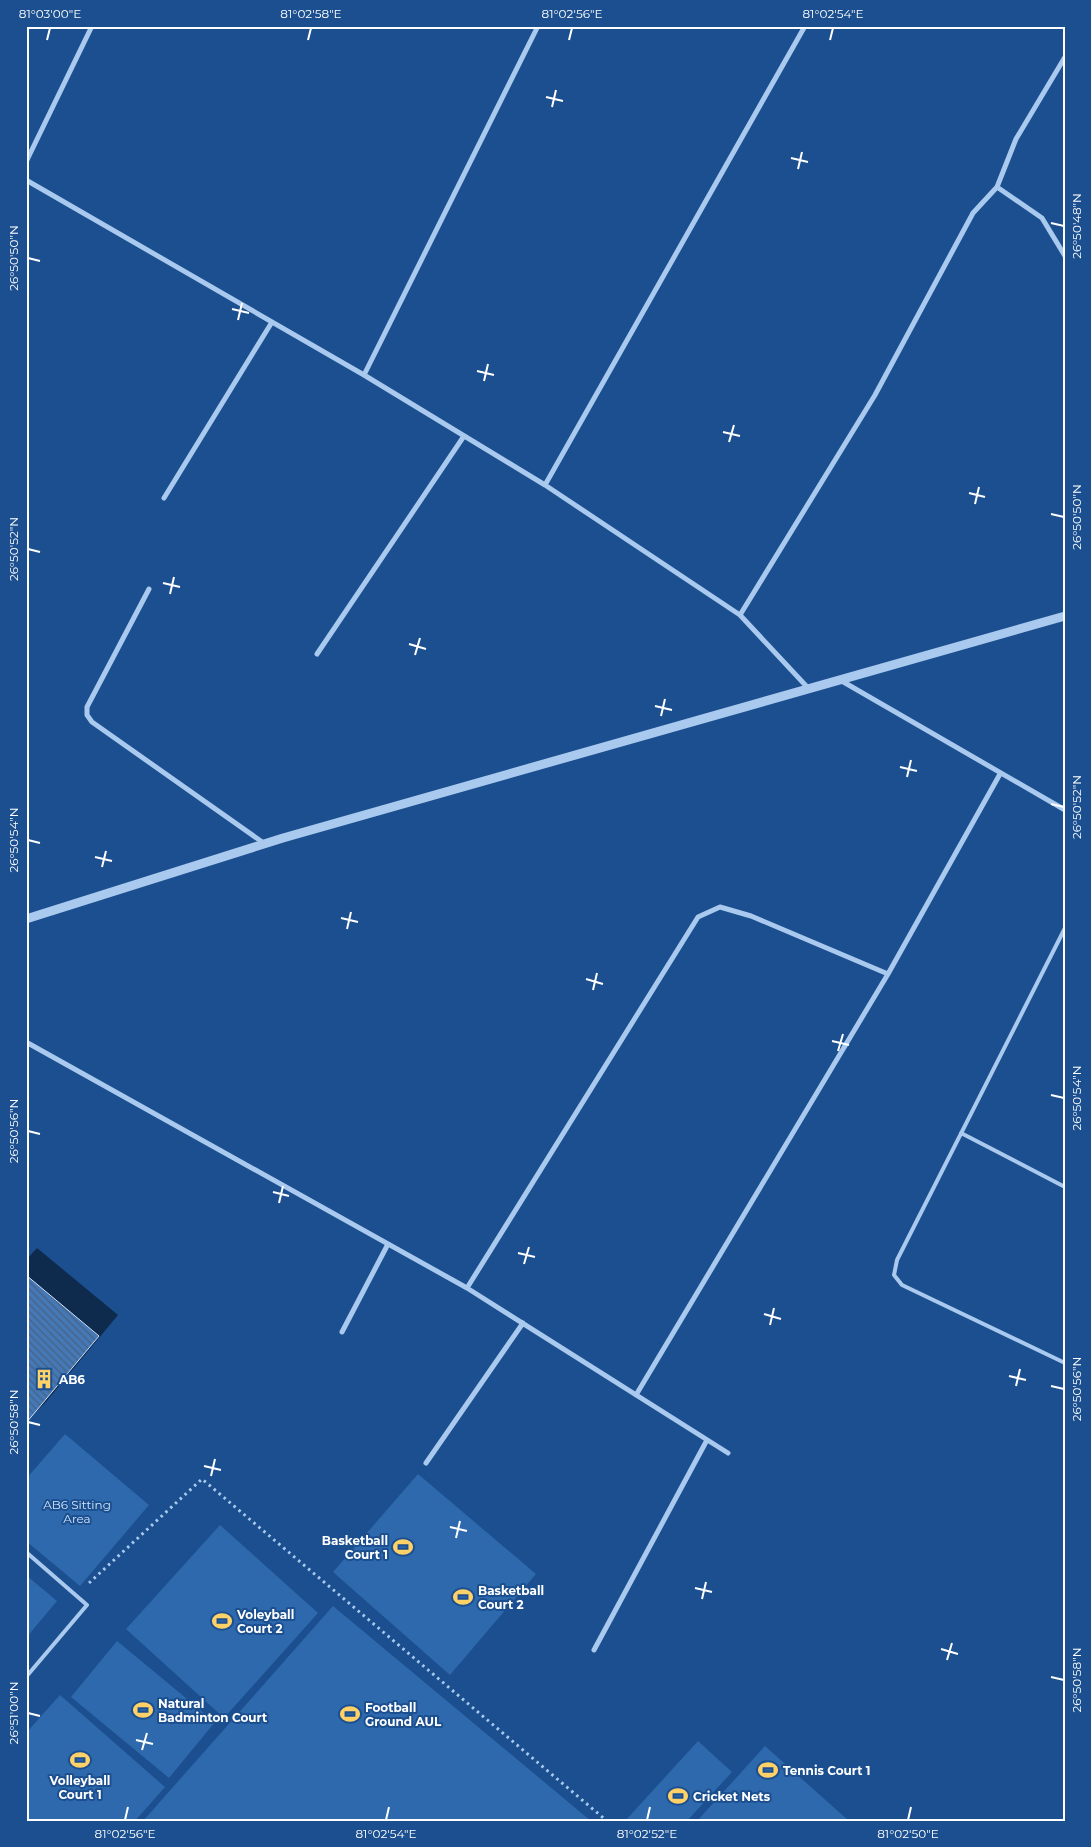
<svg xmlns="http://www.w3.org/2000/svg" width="1091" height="1847" viewBox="0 0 1091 1847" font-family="Montserrat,sans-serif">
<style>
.green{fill:#2e69ad}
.shadow{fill:#0007}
.building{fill:url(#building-back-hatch);stroke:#cfe3fa}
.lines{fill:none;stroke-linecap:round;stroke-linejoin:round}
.path{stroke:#a9c9ee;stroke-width:3;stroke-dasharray:2.5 4;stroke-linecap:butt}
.service{stroke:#a9c9ee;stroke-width:4}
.minor{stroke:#a9c9ee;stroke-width:5}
.tertiary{stroke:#a9c9ee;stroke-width:9}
.ticks{fill:none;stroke:#fff;stroke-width:2}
.labels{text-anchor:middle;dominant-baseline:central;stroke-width:4;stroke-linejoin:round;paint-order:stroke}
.poi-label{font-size:12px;font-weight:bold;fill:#fff;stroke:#1b4f8f;text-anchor:start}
.park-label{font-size:12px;fill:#cfe3fa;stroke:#1b4f8f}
.neatline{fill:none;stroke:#fff;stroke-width:2}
.ticks-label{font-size:12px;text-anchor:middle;fill:#fff}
</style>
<defs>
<pattern id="building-back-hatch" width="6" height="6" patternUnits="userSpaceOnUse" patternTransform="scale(1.25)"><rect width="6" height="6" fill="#4478b7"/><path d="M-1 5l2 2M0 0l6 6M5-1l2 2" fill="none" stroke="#486282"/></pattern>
</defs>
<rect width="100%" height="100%" fill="#1b4f8f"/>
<path class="green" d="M65,1434L149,1505L80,1586L26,1541V1479Z
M418,1474L536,1574L450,1675L333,1572Z
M220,1525L318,1613L224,1718L126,1629Z
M26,1575L57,1601L26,1638Z
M333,1606L591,1821H143Z
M117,1641L215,1722L169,1778L71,1697Z
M60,1695L165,1787L135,1821H26V1733Z
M698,1741L732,1772L687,1821H625Z
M765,1746L849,1821H697Z"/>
<path class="shadow" d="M37,1248L118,1315L45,1403L26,1421V1260Z"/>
<path class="building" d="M26,1275L99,1336L26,1423Z"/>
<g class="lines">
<path class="path" d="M89,1583L202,1479L607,1821"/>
<path class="service" d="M1065,928L897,1260L894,1275L902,1285L1065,1363
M961,1133L1065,1187
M26,1552L87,1605L26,1677"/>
<path class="minor" d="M26,162L92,26
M26,180L364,375L545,485L740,615L809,689
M997,187L1042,218L1065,256
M364,375L538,26
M545,485L805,26
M164,498L272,322
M149,589L87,707V715L92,722L265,844
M740,615L875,395L973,213L997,187L1016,139L1065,57
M317,654L464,436
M840,680L1065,810
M26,1042L467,1288L728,1453
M467,1288L698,917L720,907L751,916L888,974
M342,1332L388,1244
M636,1395L888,974L1000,774
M426,1463L523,1323
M594,1650L707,1440"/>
<path class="tertiary" d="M26,919L283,838L1065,616"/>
</g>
<path class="ticks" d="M47,40L50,28M308,40L311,28M569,40L572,28M830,40L833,28M546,97L563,101M552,107L556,90M791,158L808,162M798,169L802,152M1051,223L1064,226M28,258L40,261M232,309L249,313M238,320L242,303M477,371L494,375M484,381L488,364M723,432L740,436M729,442L734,425M969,493L985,497M975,504L979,487M1051,514L1064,517M28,549L40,552M163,583L180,587M170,594L174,577M409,644L426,649M415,655L420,638M655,706L672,710M661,716L665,699M900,767L917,771M907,777L911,760M1051,804L1064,807M28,840L40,843M95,857L112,861M102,867L106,851M341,918L358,922M347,929L351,912M586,979L603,984M593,990L597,973M832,1041L849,1045M838,1051L843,1034M1051,1095L1064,1098M28,1131L40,1134M273,1192L289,1196M279,1203L283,1186M518,1253L535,1257M524,1264L529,1247M764,1314L781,1319M770,1325L774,1308M1009,1376L1026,1380M1016,1386L1020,1369M1051,1386L1064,1389M28,1422L40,1425M204,1466L221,1470M211,1476L215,1459M450,1527L467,1531M456,1538L460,1521M695,1588L712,1592M702,1599L706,1582M941,1649L958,1654M947,1660L952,1643M1051,1677L1064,1680M28,1713L40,1716M136,1740L153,1744M142,1750L147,1733M125,1820L128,1807M386,1820L389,1807M647,1820L650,1807M908,1820L911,1807"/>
<defs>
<symbol id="building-bare" viewBox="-9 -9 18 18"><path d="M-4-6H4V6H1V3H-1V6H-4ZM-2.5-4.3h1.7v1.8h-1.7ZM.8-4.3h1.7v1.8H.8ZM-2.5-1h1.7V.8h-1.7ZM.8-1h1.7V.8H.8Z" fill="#ffd166" stroke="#1b4f8f" stroke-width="2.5" paint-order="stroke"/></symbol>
<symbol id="stadium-bare" viewBox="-9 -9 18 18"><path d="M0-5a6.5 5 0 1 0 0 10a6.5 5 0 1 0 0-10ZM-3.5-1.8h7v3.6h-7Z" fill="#ffd166" stroke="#1b4f8f" stroke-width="2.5" paint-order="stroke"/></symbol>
</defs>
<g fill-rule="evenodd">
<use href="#building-bare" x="30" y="1365" width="28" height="28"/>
<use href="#stadium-bare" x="389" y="1533" width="28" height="28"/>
<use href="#stadium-bare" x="449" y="1583" width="28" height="28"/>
<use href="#stadium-bare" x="208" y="1607" width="28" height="28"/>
<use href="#stadium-bare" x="129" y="1696" width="28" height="28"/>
<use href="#stadium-bare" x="336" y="1700" width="28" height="28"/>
<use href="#stadium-bare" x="66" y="1746" width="28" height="28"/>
<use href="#stadium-bare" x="754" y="1756" width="28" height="28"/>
<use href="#stadium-bare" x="664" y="1782" width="28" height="28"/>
</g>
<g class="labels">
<g class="poi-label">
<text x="59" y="1379">AB6</text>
<text x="388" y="1540" text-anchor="end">Basketball<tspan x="388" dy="14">Court 1</tspan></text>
<text x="478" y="1590">Basketball<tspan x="478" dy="14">Court 2</tspan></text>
<text x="237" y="1614">Voleyball<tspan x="237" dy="14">Court 2</tspan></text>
<text x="158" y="1703">Natural<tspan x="158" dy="14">Badminton Court</tspan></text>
<text x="365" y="1707">Football<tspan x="365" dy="14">Ground AUL</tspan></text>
<text x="783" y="1770">Tennis Court 1</text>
<text x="80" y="1780" text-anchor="middle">Volleyball<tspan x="80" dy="14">Court 1</tspan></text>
<text x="693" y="1796">Cricket Nets</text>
</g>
<g class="park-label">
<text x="77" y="1504">AB6 Sitting<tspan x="77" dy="14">Area</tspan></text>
</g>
</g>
<rect width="1091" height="1847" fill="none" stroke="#1b4f8f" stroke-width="55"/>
<rect x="28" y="28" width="1036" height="1792" class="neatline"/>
<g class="ticks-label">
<text x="50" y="18">81°03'00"E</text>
<text x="311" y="18">81°02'58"E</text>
<text x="572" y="18">81°02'56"E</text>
<text x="833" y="18">81°02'54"E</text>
<text transform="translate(1077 226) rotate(-90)" y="4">26°50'48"N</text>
<text transform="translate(14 258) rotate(-90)" y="4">26°50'50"N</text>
<text transform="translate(1077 517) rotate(-90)" y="4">26°50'50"N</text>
<text transform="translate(14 549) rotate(-90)" y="4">26°50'52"N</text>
<text transform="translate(1077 807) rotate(-90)" y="4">26°50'52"N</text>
<text transform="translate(14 840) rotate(-90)" y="4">26°50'54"N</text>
<text transform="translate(1077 1098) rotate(-90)" y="4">26°50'54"N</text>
<text transform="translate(14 1131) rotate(-90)" y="4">26°50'56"N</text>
<text transform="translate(1077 1389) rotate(-90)" y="4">26°50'56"N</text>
<text transform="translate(14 1422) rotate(-90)" y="4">26°50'58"N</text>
<text transform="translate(1077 1680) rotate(-90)" y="4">26°50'58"N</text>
<text transform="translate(14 1713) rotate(-90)" y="4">26°51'00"N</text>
<text x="125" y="1838">81°02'56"E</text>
<text x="386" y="1838">81°02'54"E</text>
<text x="647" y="1838">81°02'52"E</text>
<text x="908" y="1838">81°02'50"E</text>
</g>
</svg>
